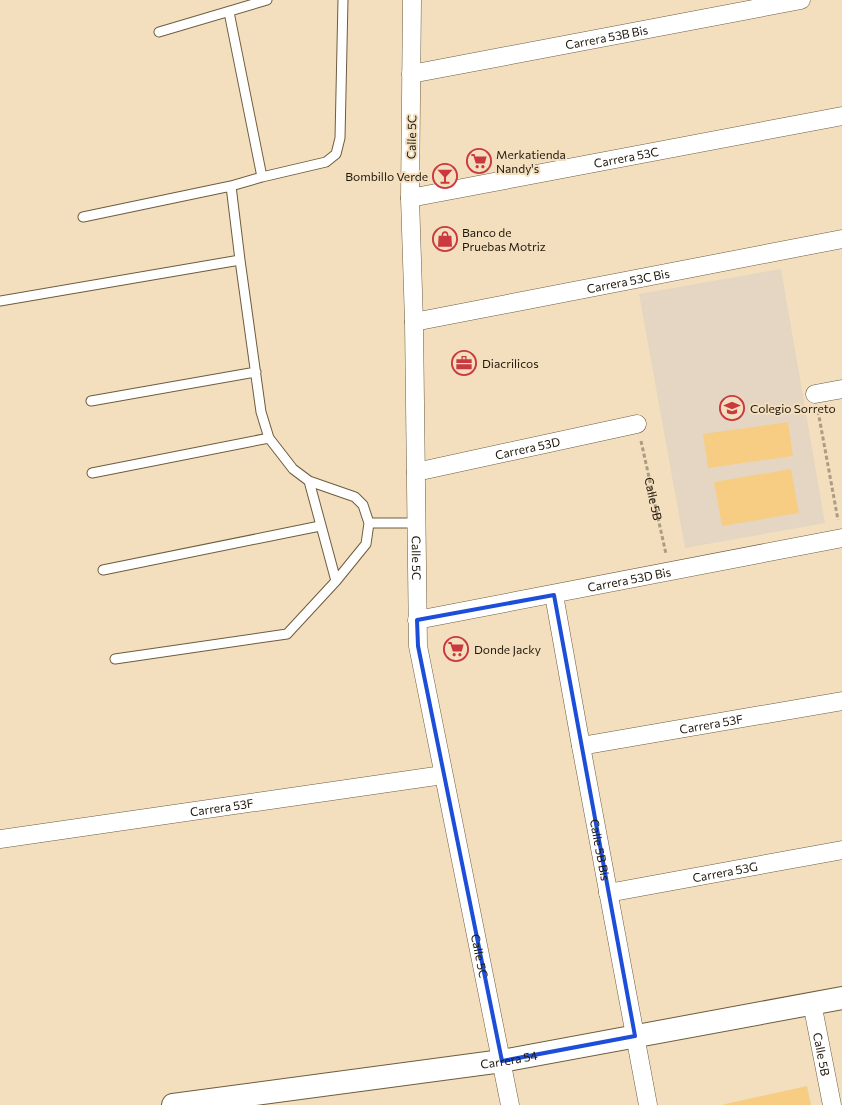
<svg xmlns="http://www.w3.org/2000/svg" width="842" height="1105" viewBox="0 0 842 1105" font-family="Commissioner,sans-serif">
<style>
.education{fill:#e4d6c3}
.green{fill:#f7cd84}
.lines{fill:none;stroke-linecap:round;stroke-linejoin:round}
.service-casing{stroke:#6d5c3e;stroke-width:11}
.minor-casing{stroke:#6d5c3e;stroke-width:19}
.tertiary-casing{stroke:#6d5c3e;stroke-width:24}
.path{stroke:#ac9c82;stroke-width:3;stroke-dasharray:4 2.5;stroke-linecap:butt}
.service{stroke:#fff;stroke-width:9}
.minor{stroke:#fff;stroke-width:18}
.tertiary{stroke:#fff;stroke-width:22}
.marked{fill:none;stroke:#1d4ed8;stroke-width:4;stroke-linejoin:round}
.labels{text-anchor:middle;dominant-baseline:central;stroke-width:4;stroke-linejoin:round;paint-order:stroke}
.street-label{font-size:12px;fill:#1f180c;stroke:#f3dfbe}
.poi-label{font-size:12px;fill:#1f180c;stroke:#f3dfbe;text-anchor:start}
</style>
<rect width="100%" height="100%" fill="#f3dfbe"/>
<path class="education" d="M781,269L825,523L685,548L639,294Z"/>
<path class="green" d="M788,422L793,456L708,468L703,434Z
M791,469L799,513L722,526L714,482Z
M807,1086L811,1105H721L725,1104Z"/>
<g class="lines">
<defs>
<path id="service" d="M229,12L262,177
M159,32L267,0
M83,217L231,186
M0,301L240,260L231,186L262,177L326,162L336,154L340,138L343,0
M91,401L256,372
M92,473L269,438
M309,481L336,581
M369,523H417
M103,570L320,526
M115,659L287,634L336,581L366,544L369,523L363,505L355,497L309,481L293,469L269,438L261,412L240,260"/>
<g id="minor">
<path id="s2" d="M412,0L410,198L414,322L418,646L510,1105"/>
<path id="s3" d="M411,74L801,0"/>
<path id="s4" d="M410,198L842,116"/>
<path id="s5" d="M414,322L842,239"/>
<path d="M815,394L842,389"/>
<path id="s6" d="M416,472L637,424"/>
<path id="s7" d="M554,595L581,746L648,1105"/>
<path id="s8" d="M417,620L842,538"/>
<path id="s9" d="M581,746L842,701"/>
<path id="s10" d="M0,839L443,775"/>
<path id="s11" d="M608,893L842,850"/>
<path id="s12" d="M812,1003L832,1105"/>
</g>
<g id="tertiary">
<path id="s13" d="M173,1105L502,1061L842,998"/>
</g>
</defs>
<use href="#service" class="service-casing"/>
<use href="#minor" class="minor-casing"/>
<use href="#tertiary" class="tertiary-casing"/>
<g class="path">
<path d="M818,411L838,520"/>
<path id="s1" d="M641,441L666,554"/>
</g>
<use href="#service" class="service"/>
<use href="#minor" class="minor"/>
<use href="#tertiary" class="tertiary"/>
</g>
<path class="marked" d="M554,595L635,1036L502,1061L418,646L417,620Z"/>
<defs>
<symbol id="supermarket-ring" viewBox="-11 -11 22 22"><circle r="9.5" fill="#f3dfbe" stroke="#c9393e" stroke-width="1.5"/><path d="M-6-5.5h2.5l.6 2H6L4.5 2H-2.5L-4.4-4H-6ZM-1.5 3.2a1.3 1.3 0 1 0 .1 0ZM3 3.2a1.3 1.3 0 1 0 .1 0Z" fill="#c9393e"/></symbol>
<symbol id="bar-ring" viewBox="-11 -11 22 22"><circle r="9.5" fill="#f3dfbe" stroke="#c9393e" stroke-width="1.5"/><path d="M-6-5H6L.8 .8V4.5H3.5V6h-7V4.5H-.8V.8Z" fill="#c9393e"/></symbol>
<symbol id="shop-ring" viewBox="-11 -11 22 22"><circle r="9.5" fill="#f3dfbe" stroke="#c9393e" stroke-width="1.5"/><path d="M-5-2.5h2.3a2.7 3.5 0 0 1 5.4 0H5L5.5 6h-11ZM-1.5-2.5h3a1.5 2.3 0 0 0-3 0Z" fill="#c9393e"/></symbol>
<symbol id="office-ring" viewBox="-11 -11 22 22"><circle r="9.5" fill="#f3dfbe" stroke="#c9393e" stroke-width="1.5"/><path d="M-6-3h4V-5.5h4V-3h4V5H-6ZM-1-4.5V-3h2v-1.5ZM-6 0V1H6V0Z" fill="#c9393e"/></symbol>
<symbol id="school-ring" viewBox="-11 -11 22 22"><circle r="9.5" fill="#f3dfbe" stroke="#c9393e" stroke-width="1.5"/><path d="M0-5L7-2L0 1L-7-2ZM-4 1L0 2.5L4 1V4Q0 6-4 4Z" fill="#c9393e"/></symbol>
</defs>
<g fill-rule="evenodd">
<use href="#supermarket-ring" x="465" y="147" width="28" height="28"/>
<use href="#bar-ring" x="431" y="162" width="28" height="28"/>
<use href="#shop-ring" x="431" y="225" width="28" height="28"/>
<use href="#office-ring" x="450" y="349" width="28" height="28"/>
<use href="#school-ring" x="718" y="394" width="28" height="28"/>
<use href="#supermarket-ring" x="442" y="635" width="28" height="28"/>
</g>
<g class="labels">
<g class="street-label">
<text stroke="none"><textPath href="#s3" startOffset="199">Carrera 53B Bis</textPath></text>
<text transform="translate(411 137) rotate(-89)">Calle 5C</text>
<text stroke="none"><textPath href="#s4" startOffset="220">Carrera 53C</textPath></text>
<text stroke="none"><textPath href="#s5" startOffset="218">Carrera 53C Bis</textPath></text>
<text stroke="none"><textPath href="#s6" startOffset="114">Carrera 53D</textPath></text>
<text stroke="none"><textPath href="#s1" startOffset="59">Calle 5B</textPath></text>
<text stroke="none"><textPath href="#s2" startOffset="558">Calle 5C</textPath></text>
<text stroke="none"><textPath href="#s8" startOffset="216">Carrera 53D Bis</textPath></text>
<text stroke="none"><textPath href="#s9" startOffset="132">Carrera 53F</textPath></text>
<text stroke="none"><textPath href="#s10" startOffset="224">Carrera 53F</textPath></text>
<text stroke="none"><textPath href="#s7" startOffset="259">Calle 5B Bis</textPath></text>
<text stroke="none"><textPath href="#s11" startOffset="119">Carrera 53G</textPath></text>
<text stroke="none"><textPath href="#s2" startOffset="962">Calle 5C</textPath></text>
<text stroke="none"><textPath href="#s12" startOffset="52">Calle 5B</textPath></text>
<text stroke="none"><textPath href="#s13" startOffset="339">Carrera 54</textPath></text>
</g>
<g class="poi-label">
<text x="496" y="154">Merkatienda<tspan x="496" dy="14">Nandy's</tspan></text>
<text x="428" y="176" text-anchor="end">Bombillo Verde</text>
<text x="462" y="232">Banco de<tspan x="462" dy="14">Pruebas Motriz</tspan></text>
<text x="482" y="363">Diacrilicos</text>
<text x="750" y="408">Colegio Sorreto</text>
<text x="474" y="649">Donde Jacky</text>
</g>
</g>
</svg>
